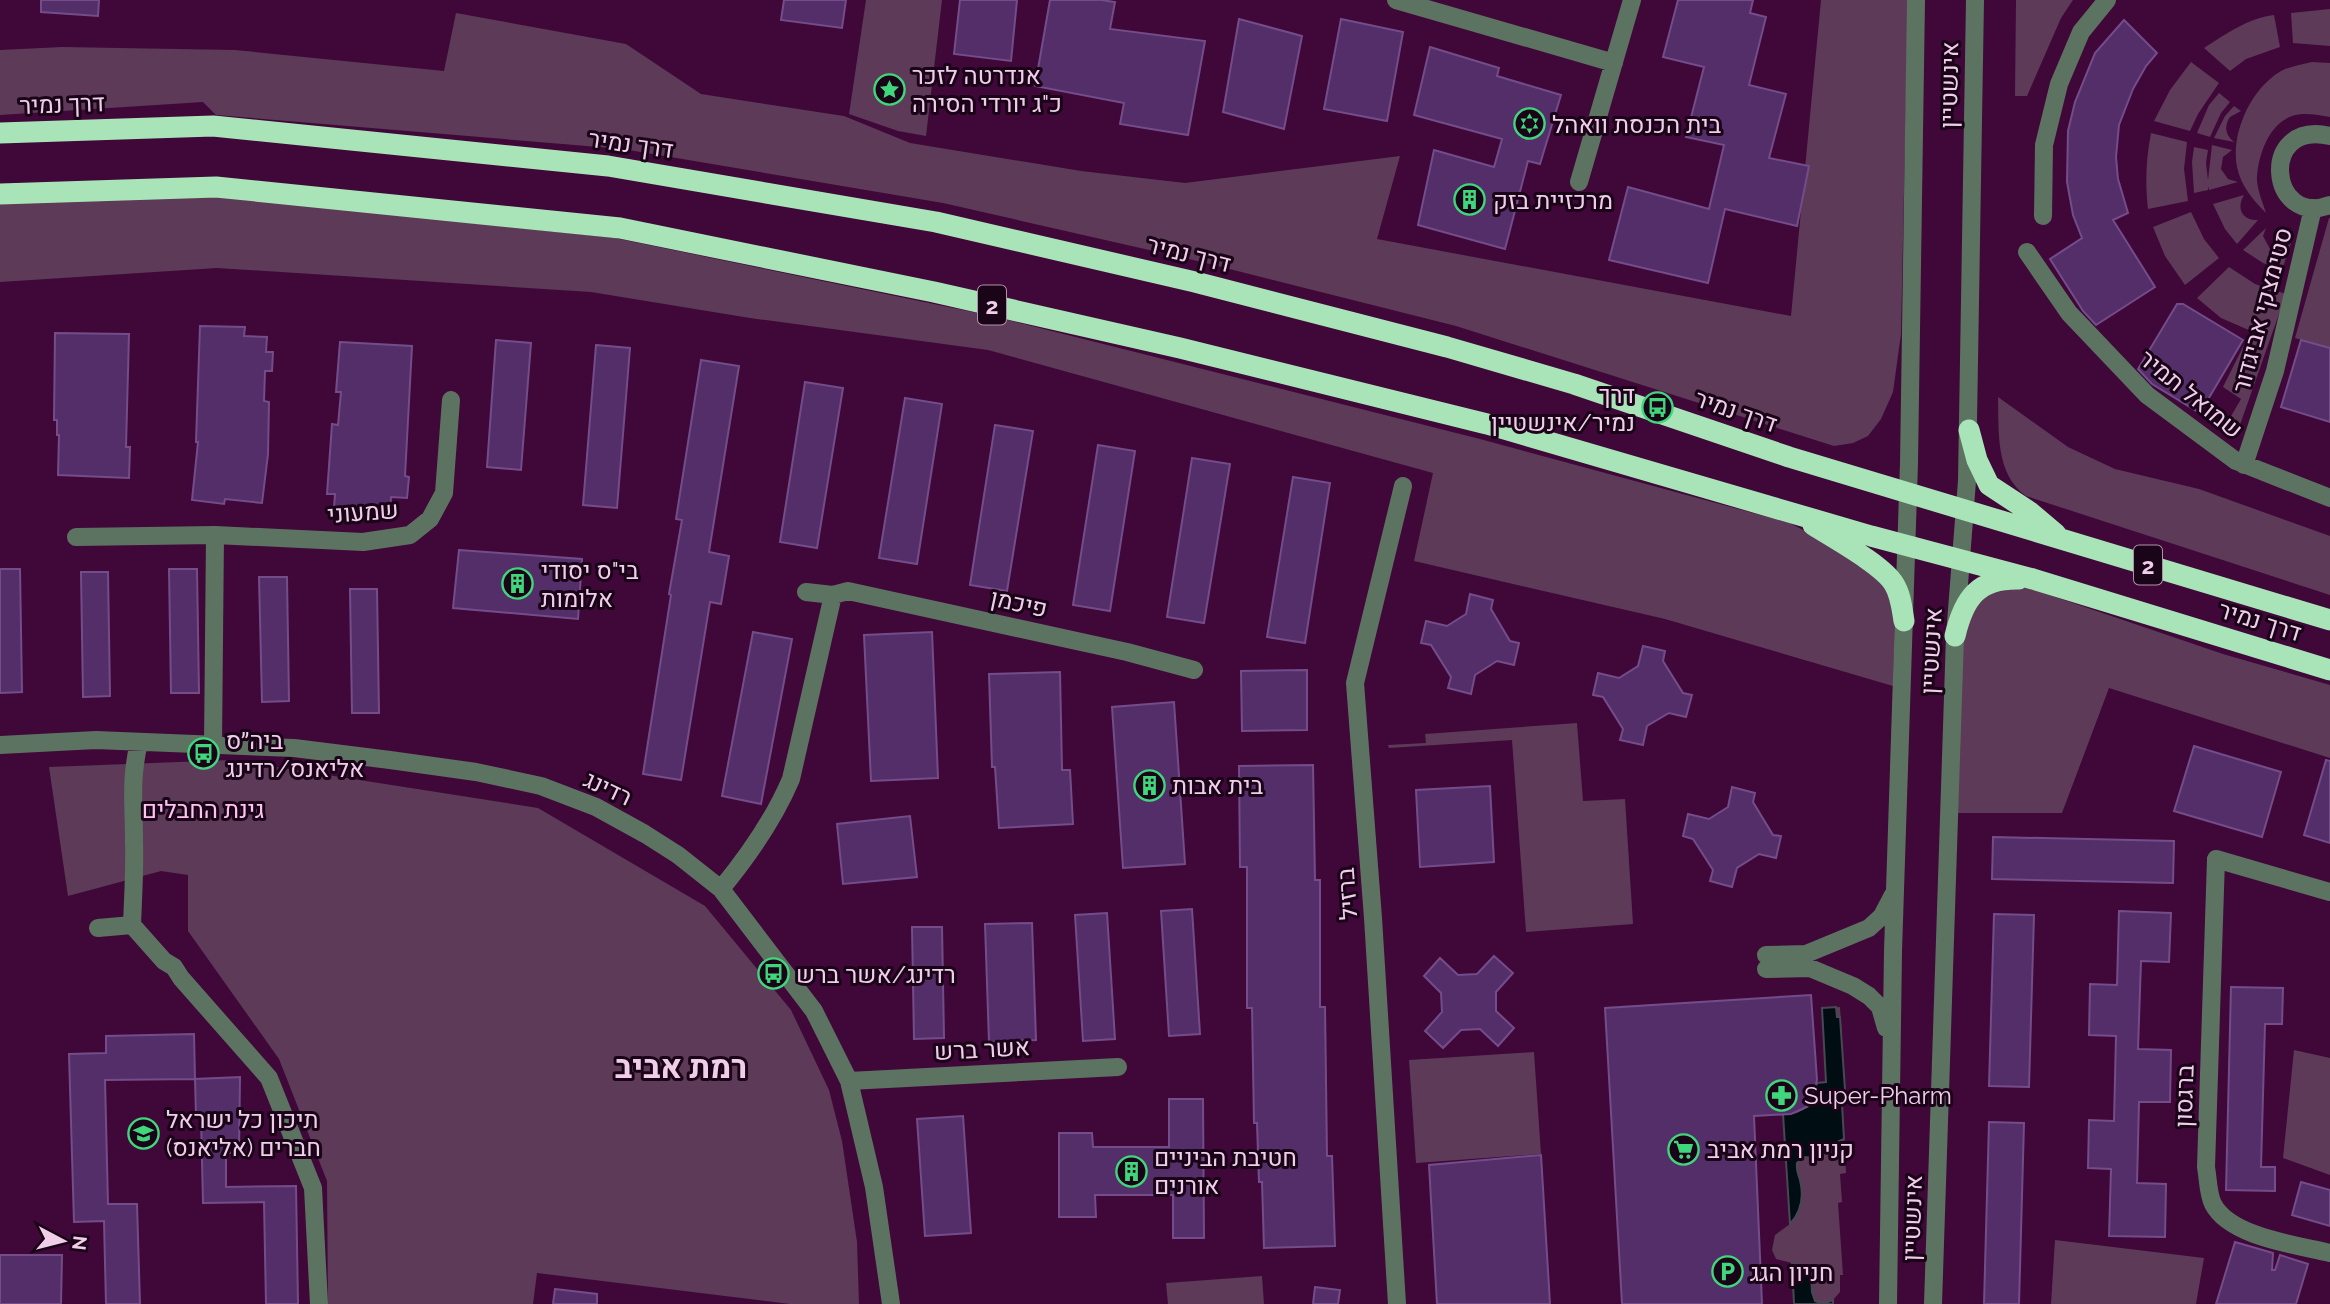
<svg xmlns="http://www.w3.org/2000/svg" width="2330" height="1304" viewBox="0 0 2330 1304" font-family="Raleway,Heebo,sans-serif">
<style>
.green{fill:#5d3a58}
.water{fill:#000e13;stroke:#484854;stroke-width:2}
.building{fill:#532e68;stroke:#734c89;stroke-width:2}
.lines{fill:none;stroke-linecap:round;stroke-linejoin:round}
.minor{stroke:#5d7362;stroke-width:18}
.highway{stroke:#a9e4b8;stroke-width:21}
.labels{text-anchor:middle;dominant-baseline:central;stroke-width:6;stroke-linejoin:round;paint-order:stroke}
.shield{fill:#1a0417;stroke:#b091ab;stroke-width:2}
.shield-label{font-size:23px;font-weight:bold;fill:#f0ceea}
.poi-label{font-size:24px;fill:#f0ceea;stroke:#1a0417;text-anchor:start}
.street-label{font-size:24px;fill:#f0ceea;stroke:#1a0417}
.park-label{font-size:24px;fill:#fdc2f2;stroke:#1a0417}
.district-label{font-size:32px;font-weight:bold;fill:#f0ceea;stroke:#1a0417}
</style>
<rect width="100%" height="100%" fill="#3f0839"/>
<path class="green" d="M866,0H942L926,136L898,131L849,114Z
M1821,0H1908L1901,334L1893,392L1881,419L1868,436L1853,443L1834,446L1456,326L1202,262L943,203L623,149L216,115L203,102L0,115V50L62,47L235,50L444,71L456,13L626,44L701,94L844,116L910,143L1081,171L1185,183L1400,156L1377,239L1791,316Z
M2016,0H2073L2061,18L2027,96H2015Z
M2330,9V46L2293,43L2291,13Z
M2274,15L2280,47L2246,59L2230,71L2204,48C2226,34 2248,18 2274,15Z
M2191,62L2219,83L2198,114L2190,131L2154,121L2170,90Z
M2312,62L2330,63V117C2318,115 2304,112 2292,116C2268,124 2257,158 2257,181C2258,192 2263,203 2266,213C2253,200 2241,186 2237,167C2230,132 2253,84 2285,69C2294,66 2303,64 2312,62Z
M2219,93L2230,102L2221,113L2210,137L2197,133L2209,105Z
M2234,106L2241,111L2230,117C2224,126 2225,135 2234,142L2214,138L2225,116Z
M2151,133L2187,142L2184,169L2188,201L2148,209C2145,182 2146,159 2151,133Z
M2212,145L2232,150L2223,157L2221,169L2228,179L2238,182L2209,190L2208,186V190L2194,193L2192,162L2194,147L2208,150L2206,163L2208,180Z
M2244,195C2236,208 2242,221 2258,220L2237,244L2225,229L2213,204Z
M218,196L615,238L992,316L1480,439L1790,523L1846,553L1886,586L1895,614L1893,686L1665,619L1414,561L1433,473L988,350L750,318L591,292L217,268L0,282V203Z
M2191,212L2204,239L2219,258L2185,285L2165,256L2153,227Z
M2329,218H2330V348L2295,338Z
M2266,228L2263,236L2270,249H2284L2291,243L2282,270L2263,263L2243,250Z
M2229,267L2255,284L2286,294L2235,439L2227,423L2241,399L2223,387L2251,331L2221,318L2197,298Z
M1998,397L2068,447L2115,469L2199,489L2330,536V595L2026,496C1995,474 1999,431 1998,397Z
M2019,587L2032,589L2223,654L2330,685V758L2109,688L2062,813H1955L1963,633L1979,601L1989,594Z
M1577,723L1583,801L1625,799L1633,924L1526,932L1512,740L1389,748L1388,745L1426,743L1425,734Z
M231,760L538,808L705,906L791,1010L829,1090L842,1141L857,1242L859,1304H790L537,1273L533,1304H328L327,1181L279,1059L188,931V875L161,871L68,896L49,767Z
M1840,1007L1846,1104H1842L1846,1173L1840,1174L1842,1202L1838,1203L1843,1275H1840V1292L1833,1300V1304H1794L1792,1263L1776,1259L1772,1250L1775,1235L1790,1224L1783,1114C1804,1114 1813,1104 1817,1083L1826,1082L1822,1008Z
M2294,1050L2330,1058V1175L2283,1158Z
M1534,1052L1541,1154L1416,1163L1409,1060Z
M2055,1240L2204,1258L2196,1304H2051Z
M1262,1276L1264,1304H1168L1166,1283Z"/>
<path class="water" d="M1836,1007L1837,1017H1840L1846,1104H1842L1844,1139L1826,1147L1818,1158L1803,1157L1797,1163C1796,1170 1798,1173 1800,1180C1804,1196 1801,1212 1790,1224L1783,1114C1804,1114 1813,1104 1817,1083L1826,1082L1822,1008Z
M1792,1263L1804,1267L1811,1275L1812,1292L1815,1301L1823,1304L1833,1300V1304H1794Z"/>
<path class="building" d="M41,0H99L98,16L41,12Z
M784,0H846L842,28L781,20Z
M960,0H1017L1011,61L954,54Z
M1050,0H1101L1115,2L1110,29L1205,41L1188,135L1120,124L1124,103L1035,86Z
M1678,0H1753L1750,13L1766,17L1749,85L1786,94L1769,158L1809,166L1797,226L1725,209L1708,283L1609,260L1628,187L1709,209L1724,145L1686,137L1704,67L1663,57Z
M1239,19L1302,36L1284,129L1223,112Z
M1341,19L1403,32L1387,121L1324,109Z
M2124,20L2157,53L2146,66L2133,89L2119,125L2116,157L2118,179L2128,213L2113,220L2155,287L2096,325L2083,311L2050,259L2082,238L2073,215L2067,182L2068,131L2075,102L2095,53Z
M1430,47L1499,68L1497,76L1561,95L1540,164L1528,161L1505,249L1418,225L1434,150L1494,167L1502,139L1414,115Z
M2177,304H2183L2243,340L2200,413L2152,384L2138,369Z
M200,326L245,327L244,336L267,337L266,352H273L272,371H265L264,401L269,402L268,454L262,503L225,499L224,504L192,500L198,442H196Z
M55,333L129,334L126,447H130L129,478L58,475L59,435H57V420H54Z
M496,340L531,343L521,470L487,467Z
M2301,340L2330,348V422L2281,407Z
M340,342L412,346L405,476L409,477L407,498L391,497L390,512L334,508L335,494H327L332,424L338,425L341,392H336Z
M596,345L630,348L617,508L583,505Z
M701,360L739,366L709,552L729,556L721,604L710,602L681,780L643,774L671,595L669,594L682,520L676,519Z
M805,382L843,388L817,548L780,542Z
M905,398L942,404L917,564L879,558Z
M995,425L1033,431L1007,591L970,585Z
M1098,445L1135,451L1110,611L1073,605Z
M1192,458L1230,464L1204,623L1167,617Z
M1293,477L1330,483L1305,643L1267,637Z
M459,550L582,559L578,619L453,608Z
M0,569H20L22,692L0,693Z
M169,569H197L199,693H171Z
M81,572H108L110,696L83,697Z
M259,577H287L289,701L262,702Z
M350,589H377L379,713H352Z
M1470,594L1493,600L1491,609L1510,641L1519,643L1514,665L1497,661L1475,675L1471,694L1448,688L1451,677L1431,645L1421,643L1426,621L1447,626L1466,614Z
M753,632L792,639L761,804L722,796Z
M932,632L938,778L871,781L864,635Z
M1643,646L1665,651L1663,661L1683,693L1692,695L1686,717L1669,713L1647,726L1643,745L1620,740L1623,729L1603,697L1593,695L1598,673L1619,678L1638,666Z
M1307,670V730L1242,731L1241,671Z
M1060,672L1062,770H1070L1073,824L999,828L995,767H992L989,674Z
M1174,702L1185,864L1123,868L1112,707Z
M2194,746L2281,772L2262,837L2174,811Z
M2326,760L2330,761V843L2304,835Z
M1313,765L1315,880H1320V1007H1325L1327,1156H1332L1335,1246L1264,1248L1262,1182H1259L1257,1123H1254L1252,1008H1247V867H1240L1239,766Z
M1490,786L1494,862L1420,867L1416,790Z
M1732,787L1755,793L1753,802L1773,835L1781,836L1776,858L1759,854L1737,868L1732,887L1710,881L1713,870L1693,839L1683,836L1688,814L1709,819L1728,807Z
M910,816L917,877L843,884L837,824Z
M1993,837L2174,841L2173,883L1992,879Z
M1192,909L1200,1034L1169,1036L1161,911Z
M2119,911L2171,913L2169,962L2141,961L2138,1049L2171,1050L2170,1102H2139L2137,1183L2166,1184L2165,1237L2109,1236L2111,1169L2088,1168L2089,1120L2114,1121L2116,1036L2089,1035L2090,984L2117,985Z
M1107,913L1115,1039L1083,1041L1075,915Z
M1994,914L2034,915L2029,1087L1989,1086Z
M1032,923L1036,1040L989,1042L985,924Z
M912,927H942L944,1038L914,1039Z
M1494,956L1513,973L1496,992V1011L1514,1028L1498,1046L1480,1029L1461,1030L1443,1048L1425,1031L1442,1012L1441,993L1424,976L1440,958L1458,975L1477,974Z
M2231,987L2283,988L2282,1024H2265L2261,1167H2275V1191L2226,1190Z
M1811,995L1817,1080L1812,1100L1809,1106L1791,1114L1754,1116L1762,1304H1622L1605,1008Z
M194,1034L195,1079L105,1080L108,1204H137L140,1304H106L104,1221L74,1222L69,1054L106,1053V1036Z
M240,1077L239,1153H226V1187L296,1186L298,1304H266L264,1202L203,1203L201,1117L196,1116L195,1079Z
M1169,1099H1203L1204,1238H1173V1195H1095L1096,1217H1059V1133H1092L1093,1147H1169Z
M963,1116L971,1233L925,1236L917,1119Z
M1989,1122L2024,1123L2019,1304H1984Z
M1541,1155L1550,1304H1437L1429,1165Z
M2301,1182L2330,1190V1226L2292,1215Z
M2235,1242L2273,1253L2272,1270H2275L2280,1255L2308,1264L2296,1304H2216Z
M0,1255H62L61,1304H0Z
M1315,1287L1340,1290L1338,1304H1313Z
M555,1289L597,1294V1304H553Z"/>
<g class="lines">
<path class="minor" d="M1396,0L1614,63
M2330,136C2258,119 2269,228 2330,205
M1579,182L1632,0
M2043,216L2044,145L2059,84L2081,32L2107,0
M2027,252L2069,313L2147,395L2236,461L2330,498
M2244,465L2275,371L2313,208
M76,537L215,535L363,542L410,535L430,519L444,493L451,400
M806,592L833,595L848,591L1127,652L1194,670
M0,745L96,740L294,748L390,760L476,772L541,786L596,807L645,834L678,855L721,889L814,1011L849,1081L874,1187L891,1304
M213,745L215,535
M721,889C749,855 774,819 791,779L833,595
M2330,892L2216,859L2206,1167C2208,1178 2208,1194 2213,1204C2230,1237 2297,1245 2330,1253
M132,925L164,961L174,967L181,978L269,1078L313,1188L319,1304
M98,928L132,925C133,897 135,869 134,841C134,803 130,781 139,742
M1766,955L1806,954L1869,928L1882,916L1893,895
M1766,969L1810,968L1853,986L1869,996L1880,1007L1886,1028
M849,1081L1118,1067
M1397,1304L1373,918L1355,683L1403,486
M1888,1304L1893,951L1909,463L1916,0
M1933,1304L1955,636L1967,481L1975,0"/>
<path class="highway" d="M0,133L213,126L608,166L936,222L1195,282L1447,347L1574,384L1789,457L2330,620
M0,194L216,187L620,228L934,292L1180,348L1487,424L1871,536L2033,579L2330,670
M1969,430L1977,460L1989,485L2030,512L2056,534
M1813,525C1833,538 1883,565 1894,584C1901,595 1902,609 1904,621
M1955,636C1964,598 1978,578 2019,579"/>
</g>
<defs>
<symbol id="sight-ring" viewBox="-11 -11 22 22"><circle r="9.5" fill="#1a0417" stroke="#40d77c" stroke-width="1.5"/><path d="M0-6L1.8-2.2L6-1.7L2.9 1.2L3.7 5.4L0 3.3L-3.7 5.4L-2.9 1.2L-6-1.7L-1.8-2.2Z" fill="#40d77c"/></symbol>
<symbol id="synagogue-ring" viewBox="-11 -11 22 22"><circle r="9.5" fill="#1a0417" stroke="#40d77c" stroke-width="1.5"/><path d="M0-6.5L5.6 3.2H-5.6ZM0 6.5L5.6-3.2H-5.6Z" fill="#40d77c"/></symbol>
<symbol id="building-ring" viewBox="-11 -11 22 22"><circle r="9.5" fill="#1a0417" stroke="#40d77c" stroke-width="1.5"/><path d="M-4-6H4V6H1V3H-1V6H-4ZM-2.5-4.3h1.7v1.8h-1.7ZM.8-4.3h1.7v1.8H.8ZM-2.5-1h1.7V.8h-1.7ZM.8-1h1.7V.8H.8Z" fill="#40d77c"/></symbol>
<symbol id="bus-ring" viewBox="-11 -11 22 22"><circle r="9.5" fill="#1a0417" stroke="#40d77c" stroke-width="1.5"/><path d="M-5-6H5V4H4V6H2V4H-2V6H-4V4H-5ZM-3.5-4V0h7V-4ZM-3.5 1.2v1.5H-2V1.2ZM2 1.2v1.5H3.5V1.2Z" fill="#40d77c"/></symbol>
<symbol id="pharmacy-ring" viewBox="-11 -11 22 22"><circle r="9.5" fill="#1a0417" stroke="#40d77c" stroke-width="1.5"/><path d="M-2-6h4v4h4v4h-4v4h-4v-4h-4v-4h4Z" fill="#40d77c"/></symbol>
<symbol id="school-ring" viewBox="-11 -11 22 22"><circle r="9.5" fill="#1a0417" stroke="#40d77c" stroke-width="1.5"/><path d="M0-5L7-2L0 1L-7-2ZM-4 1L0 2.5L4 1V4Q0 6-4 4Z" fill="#40d77c"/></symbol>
<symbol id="supermarket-ring" viewBox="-11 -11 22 22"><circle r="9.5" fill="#1a0417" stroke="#40d77c" stroke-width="1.5"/><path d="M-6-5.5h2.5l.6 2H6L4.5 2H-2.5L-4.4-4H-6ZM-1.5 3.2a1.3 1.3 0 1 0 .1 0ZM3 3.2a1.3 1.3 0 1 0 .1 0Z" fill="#40d77c"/></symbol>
<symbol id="parking-ring" viewBox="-11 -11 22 22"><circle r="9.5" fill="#1a0417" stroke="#40d77c" stroke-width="1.5"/><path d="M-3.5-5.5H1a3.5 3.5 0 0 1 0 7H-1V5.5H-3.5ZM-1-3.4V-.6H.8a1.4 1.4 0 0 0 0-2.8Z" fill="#40d77c"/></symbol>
</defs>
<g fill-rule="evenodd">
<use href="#sight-ring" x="872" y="72" width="35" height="35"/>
<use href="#synagogue-ring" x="1512" y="106" width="35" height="35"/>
<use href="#building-ring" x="1452" y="182" width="35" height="35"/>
<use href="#bus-ring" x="1640" y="390" width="35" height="35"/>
<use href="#building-ring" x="500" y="566" width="35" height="35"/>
<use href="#bus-ring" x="186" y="736" width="35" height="35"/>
<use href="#building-ring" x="1132" y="768" width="35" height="35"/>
<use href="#bus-ring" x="756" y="956" width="35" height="35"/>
<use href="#pharmacy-ring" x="1764" y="1078" width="35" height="35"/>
<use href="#school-ring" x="126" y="1116" width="35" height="35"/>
<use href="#supermarket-ring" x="1666" y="1132" width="35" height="35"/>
<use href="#building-ring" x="1114" y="1154" width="35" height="35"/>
<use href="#parking-ring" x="1710" y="1254" width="35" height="35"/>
</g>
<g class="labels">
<g class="shield">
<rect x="978" y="285.5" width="28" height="39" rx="5"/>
<rect x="2134" y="545.5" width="28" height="39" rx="5"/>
</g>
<g class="shield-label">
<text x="992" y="305">2</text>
<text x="2148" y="565">2</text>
</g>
<g class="poi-label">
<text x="912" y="75">אנדרטה לזכר<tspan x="912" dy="28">כ"ג יורדי הסירה</tspan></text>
<text x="1552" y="124">בית הכנסת וואהל</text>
<text x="1493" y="200">מרכזיית בזק</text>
<text x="1635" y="394" text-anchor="end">דרך<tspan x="1635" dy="28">נמיר/אינשטיין</tspan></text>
<text x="541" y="570">בי"ס יסודי<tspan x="541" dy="28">אלומות</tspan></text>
<text x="226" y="740">ביה״ס<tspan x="226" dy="28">אליאנס/רדינג</tspan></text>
<text x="1172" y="785">בית אבות</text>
<text x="796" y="974">רדינג/אשר ברש</text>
<text x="1804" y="1095">Super-Pharm</text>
<text x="166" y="1119">תיכון כל ישראל<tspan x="166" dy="28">חברים (אליאנס)</tspan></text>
<text x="1707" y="1149">קניון רמת אביב</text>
<text x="1154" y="1157">חטיבת הביניים<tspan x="1154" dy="28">אורנים</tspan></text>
<text x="1750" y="1272">חניון הגג</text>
</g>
<g class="street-label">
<text transform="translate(1949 85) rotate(-89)">אינשטיין</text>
<text transform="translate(62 104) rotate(-2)">דרך נמיר</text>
<text transform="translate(631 144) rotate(8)">דרך נמיר</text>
<text transform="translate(1189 254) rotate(14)">דרך נמיר</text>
<text transform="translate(2262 310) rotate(-75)">סטימצקי אביגדור</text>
<text transform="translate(2191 394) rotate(39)">שמואל תמיר</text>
<text transform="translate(1736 411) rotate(19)">דרך נמיר</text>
<text transform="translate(363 512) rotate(-4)">שמעוני</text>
<text transform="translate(1019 603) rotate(12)">פיכמן</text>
<text transform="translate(2260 621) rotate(17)">דרך נמיר</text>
<text transform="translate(1931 651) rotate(-87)">אינשטיין</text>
<text transform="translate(608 788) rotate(25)">רדינג</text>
<text transform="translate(1347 894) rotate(-94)">ברזיל</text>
<text transform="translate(982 1049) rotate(-3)">אשר ברש</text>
<text transform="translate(2184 1096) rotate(-88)">ברגסון</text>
<text transform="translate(1912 1218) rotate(-88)">אינשטיין</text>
</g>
<g class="park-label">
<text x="203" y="809">גינת החבלים</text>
</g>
<g class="district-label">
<text x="681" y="1066">רמת אביב</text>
</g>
</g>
<g transform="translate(63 1241) rotate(97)" stroke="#1a0417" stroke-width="5" paint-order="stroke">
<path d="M0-5L12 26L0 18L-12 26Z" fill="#f0ceea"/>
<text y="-10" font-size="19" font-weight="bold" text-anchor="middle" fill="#f0ceea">N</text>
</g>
</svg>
